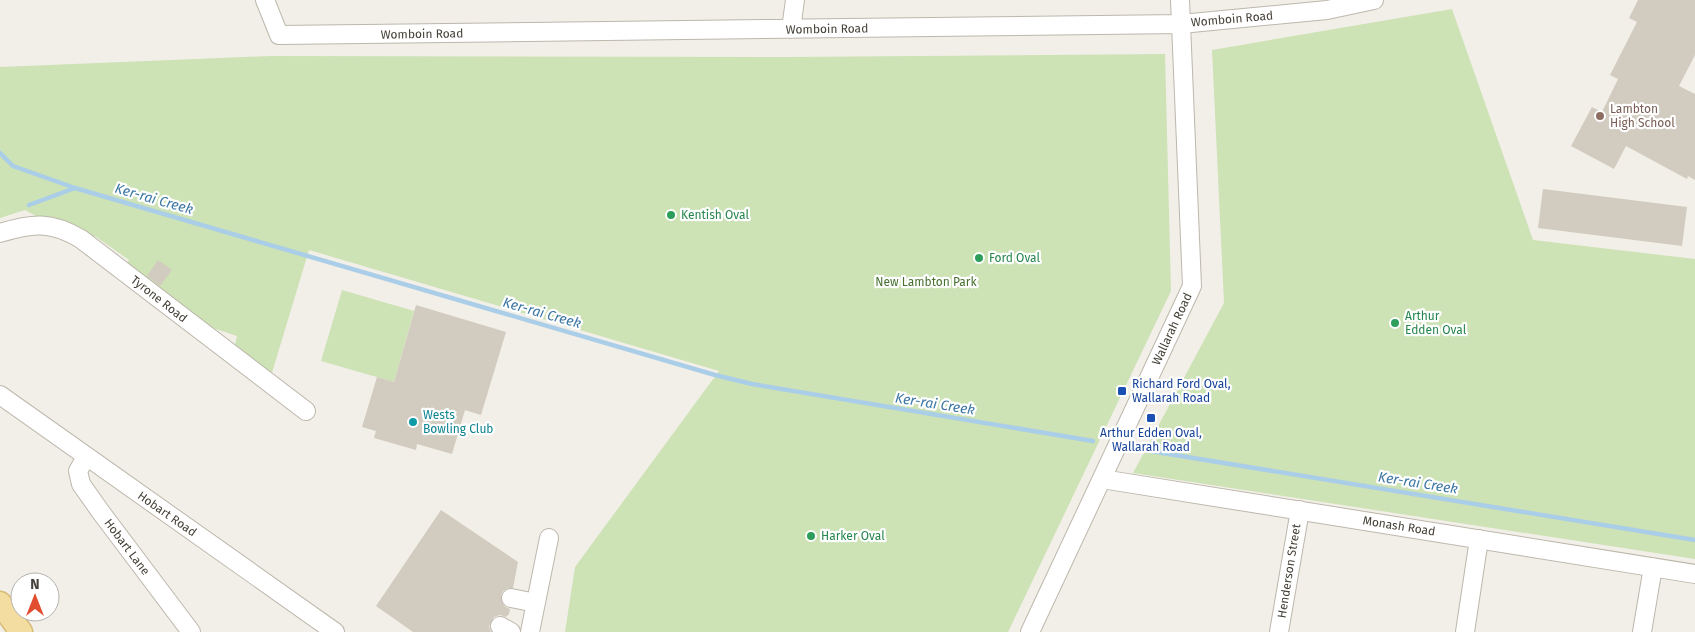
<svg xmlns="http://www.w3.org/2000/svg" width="1695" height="632" viewBox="0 0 1695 632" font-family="'Fira Sans',sans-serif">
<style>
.green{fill:#cde2b5}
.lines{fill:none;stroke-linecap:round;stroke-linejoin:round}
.stream{stroke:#abcee8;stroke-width:4.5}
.building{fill:#d2cbbf}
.minor-casing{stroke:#bdb7ac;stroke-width:20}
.major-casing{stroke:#d6ba72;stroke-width:25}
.minor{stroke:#fff;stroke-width:18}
.major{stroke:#f3dda0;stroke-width:22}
.education-dot{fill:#8d6e63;stroke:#fff;stroke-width:2}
.leisure-dot{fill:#2e9e5b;stroke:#fff;stroke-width:2}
.transit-dot{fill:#1a4fb4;stroke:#fff;stroke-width:2}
.culture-dot{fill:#0f9aa8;stroke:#fff;stroke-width:2}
.labels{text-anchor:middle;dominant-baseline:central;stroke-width:4.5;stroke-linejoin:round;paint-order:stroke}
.street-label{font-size:12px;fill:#454038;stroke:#fff}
.education-label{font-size:12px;fill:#785e54;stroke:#fff;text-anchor:start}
.leisure-label{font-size:12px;fill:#27864d;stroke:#fff;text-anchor:start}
.park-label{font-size:12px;fill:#487031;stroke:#fff}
.transit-label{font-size:12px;fill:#164399;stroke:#fff;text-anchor:start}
.culture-label{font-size:12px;fill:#0d838f;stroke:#fff;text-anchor:start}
.water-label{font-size:14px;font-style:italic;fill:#3d77a5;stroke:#fff}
</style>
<rect width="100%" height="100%" fill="#f2efe8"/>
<path class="green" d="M1452,9L1533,240L1695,259V559L1133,473L1224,303L1212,50Z
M1165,54L1171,291L1008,632H565L575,567L719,371L309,250L271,376L233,353L237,336L180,317L124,267L129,260L95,236L89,245L25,210L0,218V67L271,56L789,57Z
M342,290L414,311L394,382L321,361Z"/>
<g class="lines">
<path class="stream" d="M0,153L13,166L75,188L715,375L752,384L1093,441
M29,205L75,188
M1138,449L1695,540"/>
</g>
<path class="building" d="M1638,0H1695V55L1679,86L1695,94V180L1688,176L1687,179L1626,146L1614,169L1571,146L1592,107L1602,112L1618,79L1610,75L1637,22L1629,18Z
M1543,189L1687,207L1682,246L1538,228Z
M158,260L172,270L160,286L147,276Z
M416,305L506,332L481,415L465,410L452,454L417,444L416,450L374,438L376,431L362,427L377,377L394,382Z
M441,510L518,562L513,588H508L503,591L501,596L504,606L510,609L509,614L506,617L500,615L494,617L489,626L491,632H413L376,606Z"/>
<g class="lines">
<defs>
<path id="minor" d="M265,0L279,35L1181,24L1327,10L1374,0
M791,29L795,0
M0,233C32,223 51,221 81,239L306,411
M0,395L335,632
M86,457L78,471L81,484L100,511L191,632
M1102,479L1695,574
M511,598L536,603
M500,626L511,632
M530,632L549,538
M1030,632L1192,286L1180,0
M1279,632L1300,510
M1465,632L1479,539
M1642,632L1653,567"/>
<path id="major" d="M0,603L21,632"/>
</defs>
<use href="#minor" class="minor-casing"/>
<use href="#major" class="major-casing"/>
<use href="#minor" class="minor"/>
<use href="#major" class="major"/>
</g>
<circle class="education-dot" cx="1600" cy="116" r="5"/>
<g class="leisure-dot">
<circle cx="671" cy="215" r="5"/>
<circle cx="979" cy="258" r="5"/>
<circle cx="1395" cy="323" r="5"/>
<circle cx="811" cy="536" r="5"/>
</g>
<g class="transit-dot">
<rect x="1117" y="386" width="10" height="10" rx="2.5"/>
<rect x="1146" y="413" width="10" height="10" rx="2.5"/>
</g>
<circle class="culture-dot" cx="413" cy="422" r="5"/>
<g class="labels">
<g class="street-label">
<text transform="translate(1232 19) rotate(-5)">Womboin Road</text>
<text transform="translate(827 29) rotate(-1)">Womboin Road</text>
<text transform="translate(422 34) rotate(-1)">Womboin Road</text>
<text transform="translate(159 299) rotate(38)">Tyrone Road</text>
<text transform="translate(1172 329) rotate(-65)">Wallarah Road</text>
<text transform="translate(167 514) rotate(35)">Hobart Road</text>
<text transform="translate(1399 526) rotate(9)">Monash Road</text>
<text transform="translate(127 547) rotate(53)">Hobart Lane</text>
<text transform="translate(1289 571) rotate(-81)">Henderson Street</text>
</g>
<g class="education-label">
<text x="1610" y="109">Lambton<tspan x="1610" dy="14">High School</tspan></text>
</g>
<g class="leisure-label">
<text x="681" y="215">Kentish Oval</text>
<text x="989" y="258">Ford Oval</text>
<text x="1405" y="316">Arthur<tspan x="1405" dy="14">Edden Oval</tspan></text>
<text x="821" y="536">Harker Oval</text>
</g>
<g class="park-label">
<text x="926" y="282">New Lambton Park</text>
</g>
<g class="transit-label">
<text x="1132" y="384">Richard Ford Oval,<tspan x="1132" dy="14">Wallarah Road</tspan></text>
<text x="1151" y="433" text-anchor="middle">Arthur Edden Oval,<tspan x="1151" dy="14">Wallarah Road</tspan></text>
</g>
<g class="culture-label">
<text x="423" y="415">Wests<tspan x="423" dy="14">Bowling Club</tspan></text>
</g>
<g class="water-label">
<text transform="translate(154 199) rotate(16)">Ker-rai Creek</text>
<text transform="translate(542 313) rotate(16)">Ker-rai Creek</text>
<text transform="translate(935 404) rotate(9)">Ker-rai Creek</text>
<text transform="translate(1418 483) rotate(9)">Ker-rai Creek</text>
</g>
</g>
<g transform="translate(35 597)"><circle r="24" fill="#ffffff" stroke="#b5b3af"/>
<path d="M0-4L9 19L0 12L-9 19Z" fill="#e24d2f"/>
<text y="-8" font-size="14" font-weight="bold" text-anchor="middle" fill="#454038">N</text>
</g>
</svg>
